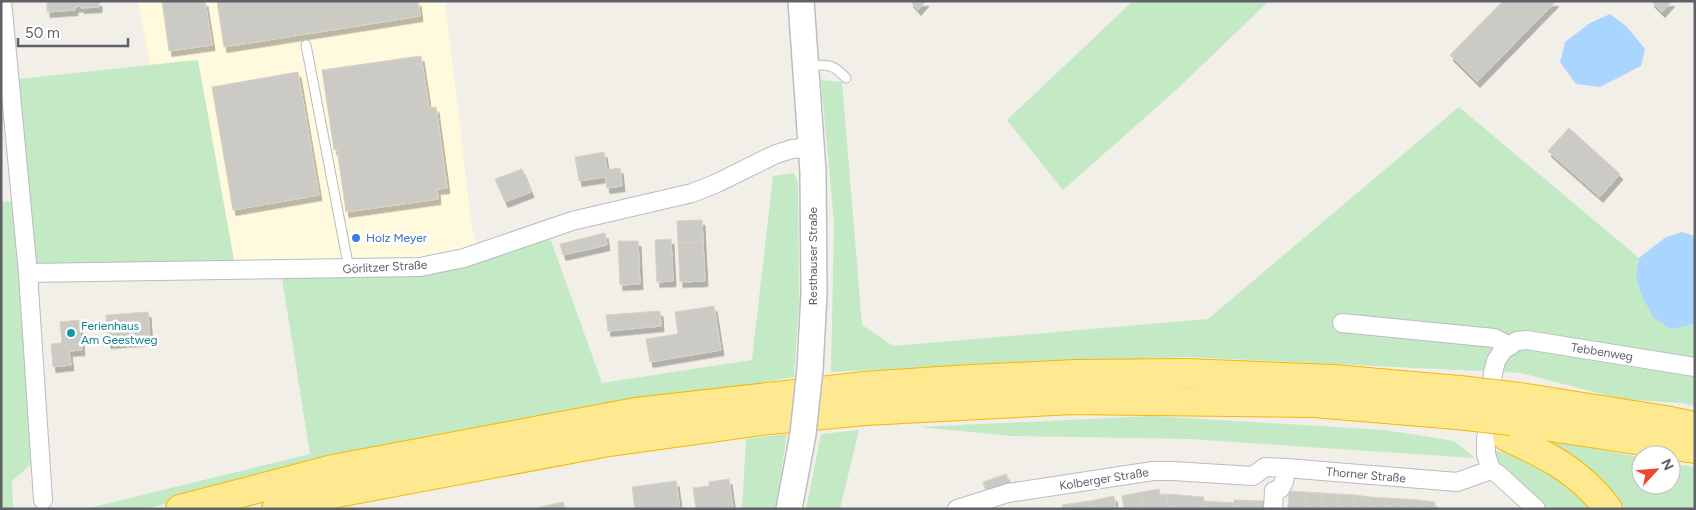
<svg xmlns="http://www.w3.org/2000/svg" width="1696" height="510" viewBox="0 0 1696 510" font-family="Figtree,sans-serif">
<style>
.commercial{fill:#fff9de}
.green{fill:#c3e9c5}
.water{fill:#a9d5ff}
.building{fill:#cccac4;stroke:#d6d2c5;filter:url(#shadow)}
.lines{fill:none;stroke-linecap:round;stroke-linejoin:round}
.lane-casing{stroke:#b9bcc1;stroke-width:11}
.street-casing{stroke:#b9bcc1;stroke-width:20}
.secondary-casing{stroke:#babdc3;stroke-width:28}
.highway-casing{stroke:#f8b700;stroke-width:30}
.lane{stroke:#fff;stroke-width:9}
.street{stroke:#fff;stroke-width:18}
.secondary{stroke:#fff;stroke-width:25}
.highway{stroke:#ffe990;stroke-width:28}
.secondary-bridge-casing{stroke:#babdc3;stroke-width:28;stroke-linecap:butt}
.highway-bridge-casing{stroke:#f8b700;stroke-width:30;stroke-linecap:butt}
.secondary-bridge{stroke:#fff;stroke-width:25}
.highway-bridge{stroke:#ffe990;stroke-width:28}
.shop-dot{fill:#3f7fe0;stroke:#fff;stroke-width:2}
.culture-dot{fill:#0f9aa8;stroke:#fff;stroke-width:2}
.labels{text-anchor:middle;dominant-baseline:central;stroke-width:5;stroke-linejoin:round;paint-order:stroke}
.shop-label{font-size:12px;fill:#366cbe;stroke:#fff;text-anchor:start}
.street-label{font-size:12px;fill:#5e6268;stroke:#fff}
.culture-label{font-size:12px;fill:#0d838f;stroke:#fff;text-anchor:start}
</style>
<defs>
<filter id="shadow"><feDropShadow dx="3" dy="5.5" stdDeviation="0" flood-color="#0004"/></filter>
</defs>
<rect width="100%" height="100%" fill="#f1efe7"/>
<path class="commercial" d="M138,1H445L472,227L476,244L423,260L235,266L198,60L150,64Z"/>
<path class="green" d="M1133,1H1269L1175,91L1063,190L1007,120Z
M198,60L235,266H36L18,79Z
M821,80L842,82L862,325L893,346L1208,319L1459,107L1639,258L1636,278L1690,326L1695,324V406L1681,403L1621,399L1521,373L1188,357L831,372L834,223Z
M794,173L798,183L799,303L794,377L635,404L333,462L145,509H85L310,454L282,278L423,273L549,235L602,383L752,360L773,176Z
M14,201L35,461L12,481L13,509H1V202Z
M1152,416L1385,430L1454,441L1475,458L1189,439L1012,436L919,427Z
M859,430L840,509H806L821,434Z
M787,434L775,509H742L746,439Z
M1546,440L1641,457V485H1671V463L1695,467V509H1619L1544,445Z
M1491,449L1560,470L1601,509H1547L1497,467Z"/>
<path class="water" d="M1610,14L1627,27L1645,49L1641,66L1600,87L1576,84L1560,62L1565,42L1590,23Z
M1682,232L1695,236V324L1671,329L1654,318L1644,300L1636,278L1639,258L1666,237Z"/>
<path class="building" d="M47,1H99V7L81,8V6L75,7V10L47,12Z
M162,1H205L212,45L169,51Z
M217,1H418L420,16L224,47Z
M910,1H926L918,10Z
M1503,1H1556L1477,82L1450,55Z
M1651,1H1672L1662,12Z
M421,56L429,108L436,107L447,188L437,189L438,199L346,212L337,149L334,150L322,70Z
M298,72L319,195L233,210L212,87Z
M1569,128L1620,174L1600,197L1548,151Z
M604,152L607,170L620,168L622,186L607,188L605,177L579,181L575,157Z
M522,169L531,192L505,202L495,179Z
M702,220L703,242L678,243L677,221Z
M605,233L607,245L563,255L560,244Z
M671,239L673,281L657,282L655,240Z
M618,241H638L640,284L620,285Z
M703,242L705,281L680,282L678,243Z
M714,306L721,350L650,362L646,339L678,334L675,312Z
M660,311L661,326L608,331L606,315Z
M148,312L150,340L108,343L106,315Z
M79,320L82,350L69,351L62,343L60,322Z
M62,343L69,351L71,365L53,367L51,344Z
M1006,474L1010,486L987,494L983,482Z
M729,479L733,508L696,509L693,488L709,486V482Z
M676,481L680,509H635L632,487Z
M1159,489L1160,495L1167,494L1169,509H1144L1141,492Z
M1289,491L1306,492L1305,509H1288Z
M1141,492L1144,509H1116L1124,508L1122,496Z
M1306,492L1322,493L1321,509H1305Z
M1322,493L1338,494L1337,509H1321Z
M1167,494L1204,497L1203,509H1169Z
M1338,494L1354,495L1353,509H1337Z
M1354,495L1370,497L1369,509H1353Z
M1114,496L1116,509H1091L1090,501Z
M1370,497L1386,498V509H1369Z
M1386,498L1403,499L1402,509H1386Z
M1403,499L1419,500L1418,509H1402Z
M1234,500L1265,501L1264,509H1234Z
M1419,500L1435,502V509H1418Z
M1090,501L1091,509H1063L1062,505Z
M1204,501L1234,503V509H1203Z
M563,502L565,509H536V508Z"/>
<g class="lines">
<defs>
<path id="lane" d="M306,45L349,269
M808,65C828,65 832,63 846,78"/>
<path id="street" d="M2,1L28,273L43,500
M28,273L420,267L464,258L572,221L692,193L715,184L776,154L792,149L812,147
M1342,323L1494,338L1510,346
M1491,470L1486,454V440L1493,373L1496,361L1503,350L1517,341L1527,340L1695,367
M1491,470L1499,475L1536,509
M957,509L1008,493L1153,471H1173L1253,476L1265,467L1286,468
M1273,509L1274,491L1280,489L1284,482L1286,468L1457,482L1491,470"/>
<path id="secondary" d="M801,1L813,172L814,294L810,369
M789,509L803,434"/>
<path id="highway" d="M1519,397L1665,420L1695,426
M1512,421L1695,449
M1507,437C1547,455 1581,472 1608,509
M180,509L333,469L636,412L865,386L954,380L1076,374L1186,373L1333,379L1459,390
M276,509L332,494L603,443L769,420L865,411L1072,400L1314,403L1457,415"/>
</defs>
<use href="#lane" class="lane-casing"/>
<use href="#street" class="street-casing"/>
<use href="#secondary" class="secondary-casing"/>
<use href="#highway" class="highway-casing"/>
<use href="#lane" class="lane"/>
<use href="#street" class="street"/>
<use href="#secondary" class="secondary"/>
<use href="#highway" class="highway"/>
<defs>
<path id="secondary-bridge" d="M803,434L810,369"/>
<path id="highway-bridge" d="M1459,390L1519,397
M1457,415L1512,421"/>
</defs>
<use href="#secondary-bridge" class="secondary-bridge-casing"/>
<use href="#highway-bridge" class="highway-bridge-casing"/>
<use href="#secondary-bridge" class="secondary-bridge"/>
<use href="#highway-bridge" class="highway-bridge"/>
</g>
<circle class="shop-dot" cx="356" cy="238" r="5"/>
<circle class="culture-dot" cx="71" cy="333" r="5"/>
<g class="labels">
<g class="shop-label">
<text x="366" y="238">Holz Meyer</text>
</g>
<g class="street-label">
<text transform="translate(813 256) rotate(-90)">Resthauser Straße</text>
<text transform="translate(385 267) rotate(-3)">Görlitzer Straße</text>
<text transform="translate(1602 352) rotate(9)">Tebbenweg</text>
<text transform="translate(1366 475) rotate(5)">Thorner Straße</text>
<text transform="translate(1104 479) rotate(-9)">Kolberger Straße</text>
</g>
<g class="culture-label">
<text x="81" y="326">Ferienhaus<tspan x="81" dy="14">Am Geestweg</tspan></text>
</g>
</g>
<rect width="1696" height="510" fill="none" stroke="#5e6268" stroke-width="5"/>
<g transform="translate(1656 470) rotate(64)"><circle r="24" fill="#ffffff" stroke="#bfc0c3"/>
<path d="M0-4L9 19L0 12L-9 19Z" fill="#f0472e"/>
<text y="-8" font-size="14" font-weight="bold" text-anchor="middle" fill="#5e6268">N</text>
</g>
<path d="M18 38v8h110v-8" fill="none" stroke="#5e6268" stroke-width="2.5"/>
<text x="25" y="38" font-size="15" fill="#5e6268" stroke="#ffffff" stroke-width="4" paint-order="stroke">50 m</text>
</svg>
